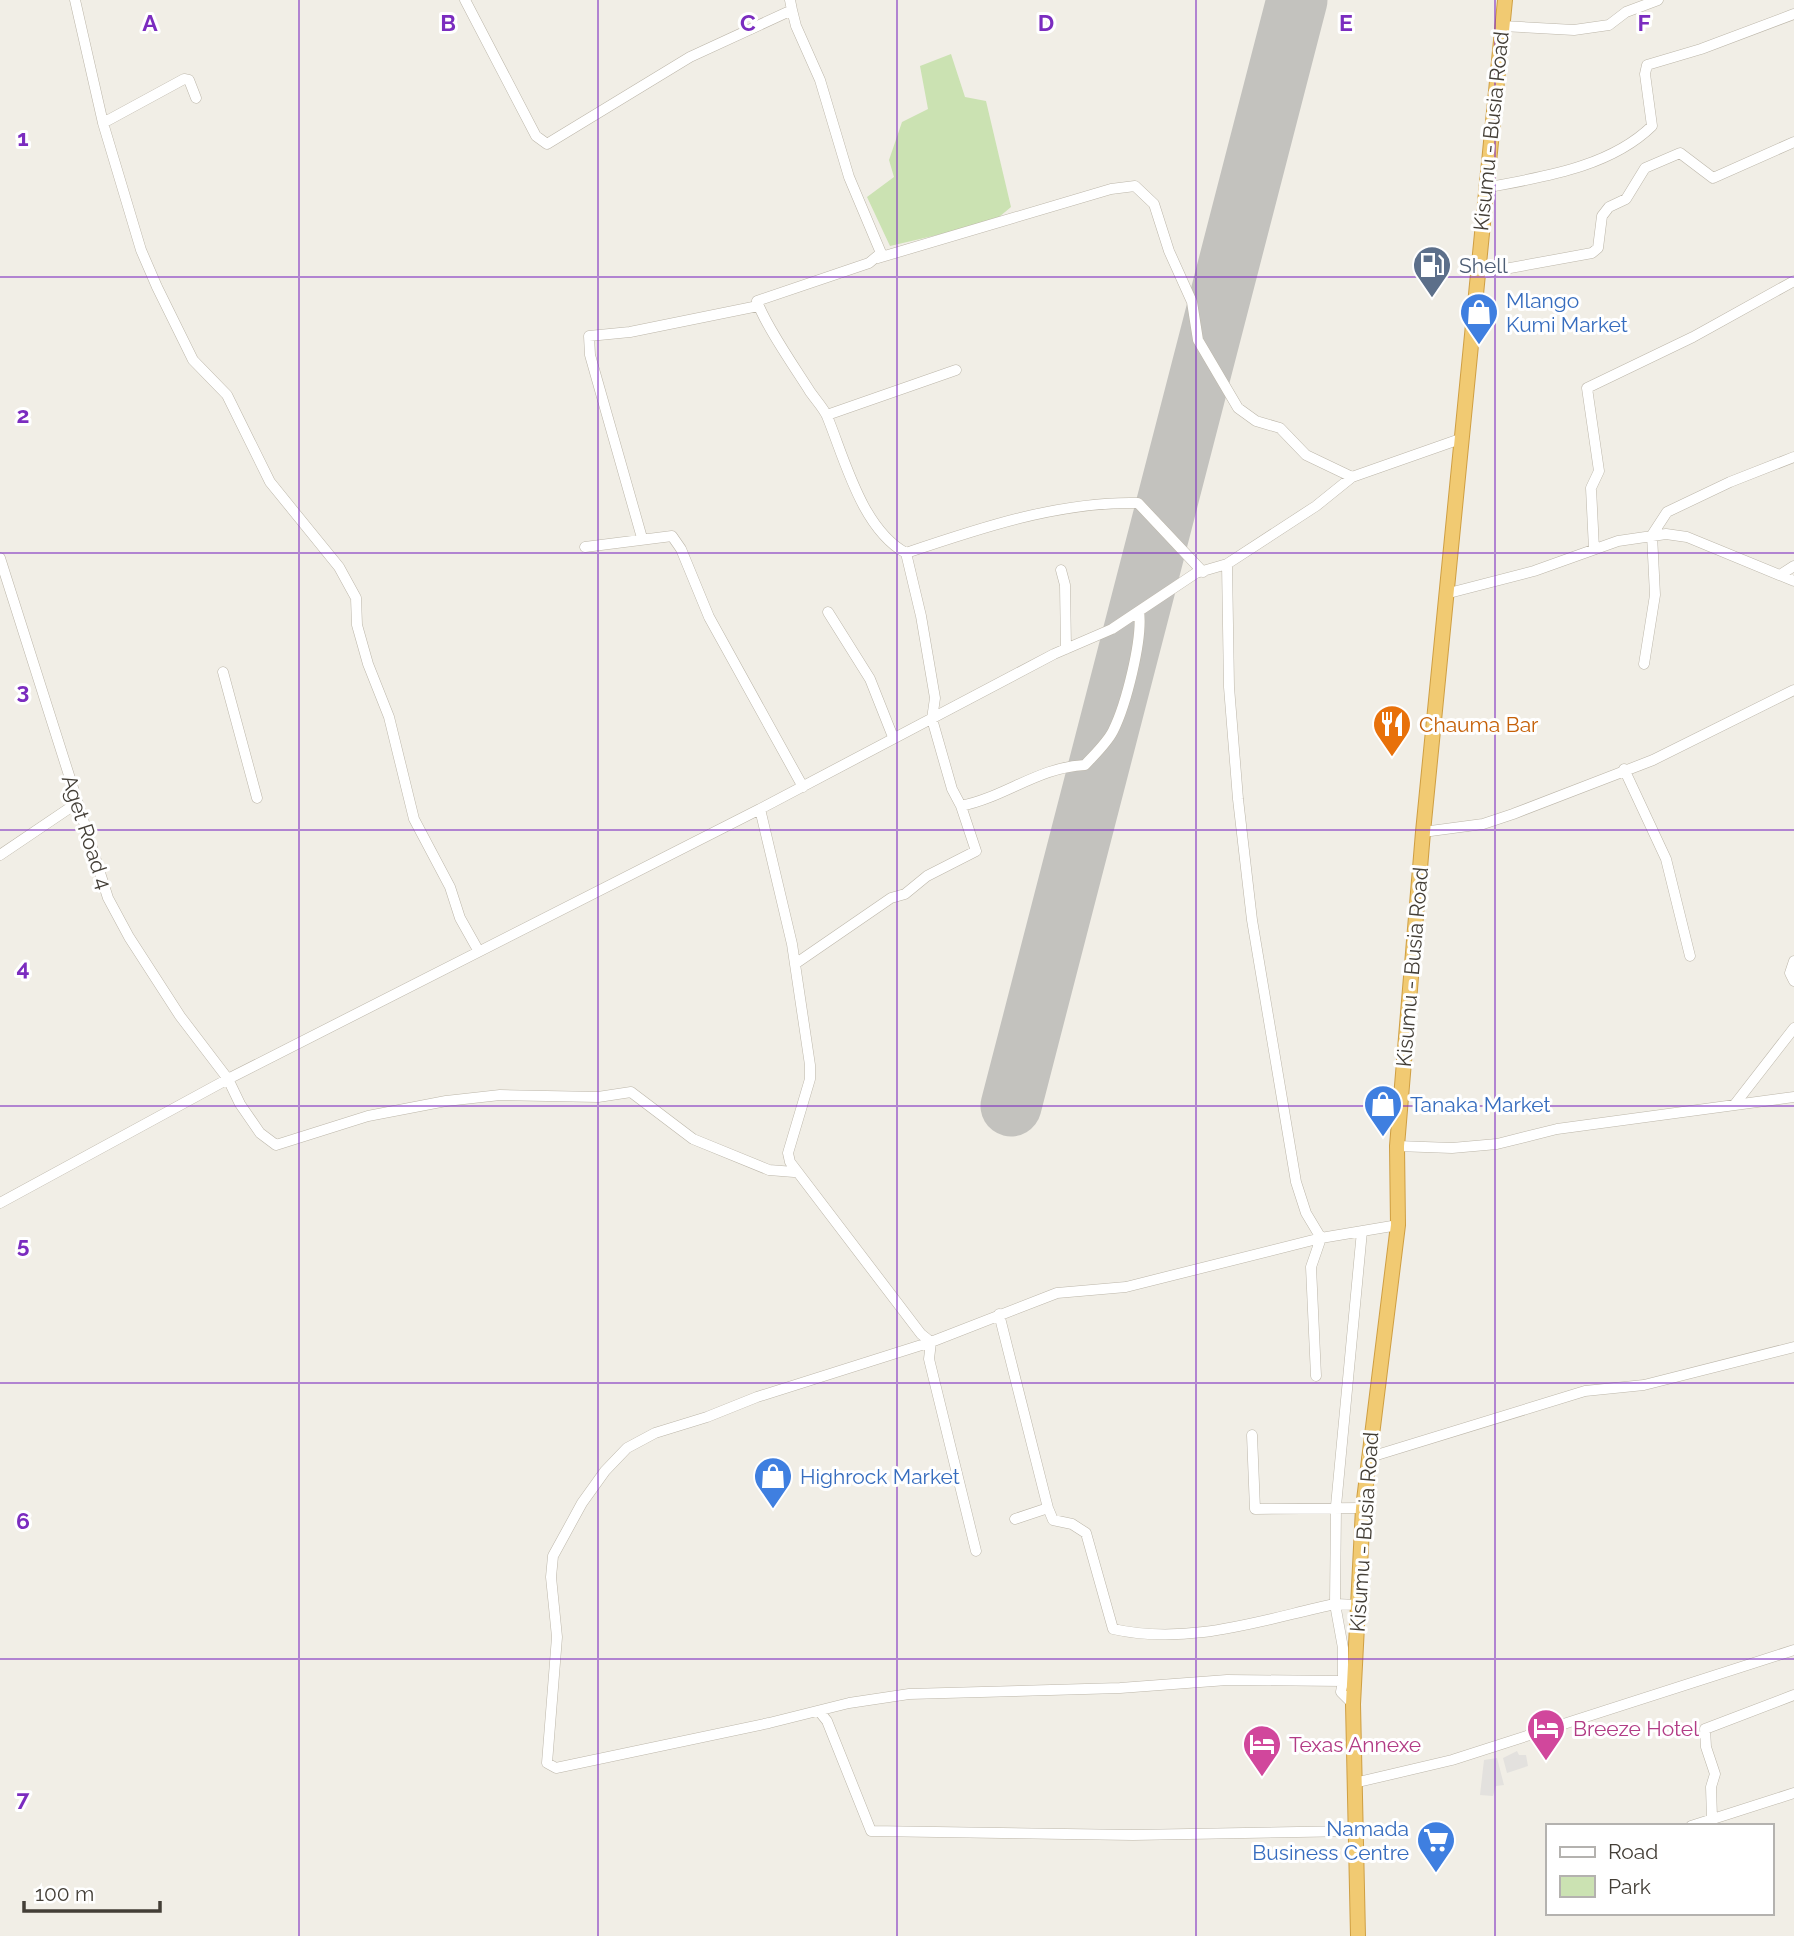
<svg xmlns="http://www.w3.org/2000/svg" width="1794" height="1936" viewBox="0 0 1794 1936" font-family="Raleway,sans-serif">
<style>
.green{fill:#cbe2b2}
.parking{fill:#e3e1de}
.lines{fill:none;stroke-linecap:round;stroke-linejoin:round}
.runway{stroke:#c3c2be;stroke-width:61}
.minor-casing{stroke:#bcb6a9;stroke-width:11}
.highway-casing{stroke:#cf9f43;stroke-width:16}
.minor{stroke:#fff;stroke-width:10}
.highway{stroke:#f1ca72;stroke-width:14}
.grid{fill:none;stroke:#7b2cbf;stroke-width:2;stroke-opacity:0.55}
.labels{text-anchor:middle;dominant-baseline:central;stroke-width:6;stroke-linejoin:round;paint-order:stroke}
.street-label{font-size:21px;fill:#433e36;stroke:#fff}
.service-label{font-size:21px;fill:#4e5e75;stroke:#fff;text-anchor:start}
.shop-label{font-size:21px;fill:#366cbe;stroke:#fff;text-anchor:start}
.food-label{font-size:21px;fill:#c56008;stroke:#fff;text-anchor:start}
.hotel-label{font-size:21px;fill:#b23c85;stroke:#fff;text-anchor:start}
.grid-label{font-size:23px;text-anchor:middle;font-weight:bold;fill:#7b2cbf;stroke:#fff;stroke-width:6;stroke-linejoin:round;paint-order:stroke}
</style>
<rect width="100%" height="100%" fill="#f1eee6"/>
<path class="green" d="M951,54L965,97L986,101L1011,207L993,222L890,246L867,197L894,177L889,160L902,122L928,109L920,66Z"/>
<path class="parking" d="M1517,1751L1519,1755H1526L1528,1766L1507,1773L1503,1758Z
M1497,1758L1504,1785L1496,1786L1493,1796L1480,1795L1484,1760Z"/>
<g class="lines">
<path class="runway" d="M1011,1106L1297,0"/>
<defs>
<path id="minor" d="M75,0L103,123L141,250L157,287L193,360L227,395L270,482L339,567L356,598L357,625L368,664L389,717L414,819L450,887L460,918L478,950
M465,0L536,136L547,144L690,57L792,10L790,0
M792,10L796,26L820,80L849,177L881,253L869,263L757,301C764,323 795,368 809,390C814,398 823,407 827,416C845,460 862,529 906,553L921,616L935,698L932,719L952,789L961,806C1005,797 1039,767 1085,765C1094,755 1107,743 1113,731C1126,705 1143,639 1139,611
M1502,26L1574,30L1609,25L1626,12L1658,0
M103,123L184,79L189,80L196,98
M1485,188C1541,177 1609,168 1652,126L1645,74L1647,65L1701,49L1794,14
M878,258L1111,189L1135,186L1154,204L1169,251L1192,302L1198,340L1238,408L1256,421L1280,428L1306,455L1352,477
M1477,274L1592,253L1598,248L1602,216L1609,207L1626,199L1645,168L1680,153L1713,178L1794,142
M827,415L956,370
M642,538L590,355L589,336L630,332L758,306
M585,547L672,536L681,549L709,617L803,787
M1594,549L1591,488L1599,471L1587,388L1693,337L1794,281
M906,553C980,528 1060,501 1138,503L1203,572
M0,558L108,898L129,937L180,1016L228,1079L240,1104L260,1133L276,1145L368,1116L446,1101L500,1095L598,1097L631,1092L693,1139L769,1170L794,1172
M1227,564L1229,687L1238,799L1252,920L1296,1182L1306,1213L1321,1238L1311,1267L1316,1376
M1061,570L1065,585L1066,649
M1780,575L1794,566
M1449,593L1534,571L1618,541L1666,534L1687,537L1794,581
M828,612L870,679L893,737
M1644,664L1655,595L1652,535L1667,512L1730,482L1794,457
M223,672L257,798
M1624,769L1666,859L1690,956
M760,809L1054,654L1112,629L1196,573L1227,564L1316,506L1352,477L1463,438
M1423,832L1483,824L1513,814L1653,760L1794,690
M0,855L77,803
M1794,961L1790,973L1794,981
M795,964L891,898L905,894L927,876L976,851L961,806
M1735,1104L1794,1028
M1397,1146L1452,1148L1497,1144L1557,1129L1794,1097
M0,1203L228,1079L760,809L792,944L810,1065V1079L788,1153L790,1162L921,1334L931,1342L1057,1293L1126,1287L1321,1238L1398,1225
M999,1314L1048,1508L1053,1520L1072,1524L1086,1533L1113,1629C1189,1646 1261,1620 1335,1604L1358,1605
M1252,1435L1255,1509L1363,1508
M1367,1458L1585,1391L1644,1385L1794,1347
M1015,1519L1048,1508
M976,1551L929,1359L931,1342L757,1397L707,1417L655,1433L627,1448L605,1471L582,1503L553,1556L551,1577L557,1637L547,1763L556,1768L769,1723L849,1703L909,1694L1120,1688L1227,1680L1343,1681L1341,1692L1353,1704
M1343,1681V1648L1335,1604L1336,1506L1362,1231
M819,1711L827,1721L871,1831L1133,1835L1354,1831
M1354,1783L1452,1760L1794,1650
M1712,1818L1711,1787L1715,1774L1706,1747L1705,1729L1794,1695
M1691,1826L1794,1793"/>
<path id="highway" d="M1358,1936L1353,1704L1363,1508L1398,1225L1397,1146L1423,832L1505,0"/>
</defs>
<use href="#minor" class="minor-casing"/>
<use href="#highway" class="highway-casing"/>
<use href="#minor" class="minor"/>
<use href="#highway" class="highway"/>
</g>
<path class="grid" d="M299,0V1936M598,0V1936M897,0V1936M1196,0V1936M1495,0V1936M0,277H1794M0,553H1794M0,830H1794M0,1106H1794M0,1383H1794M0,1659H1794"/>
<defs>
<symbol id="fuel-pin" viewBox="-11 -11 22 30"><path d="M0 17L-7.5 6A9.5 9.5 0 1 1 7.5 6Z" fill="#5c6f8a" stroke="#fff"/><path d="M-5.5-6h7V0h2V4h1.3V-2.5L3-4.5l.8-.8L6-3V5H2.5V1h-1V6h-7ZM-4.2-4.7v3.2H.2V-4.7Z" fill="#fff"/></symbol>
<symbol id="shop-pin" viewBox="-11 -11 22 30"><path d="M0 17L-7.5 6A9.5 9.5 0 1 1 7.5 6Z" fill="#3f7fe0" stroke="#fff"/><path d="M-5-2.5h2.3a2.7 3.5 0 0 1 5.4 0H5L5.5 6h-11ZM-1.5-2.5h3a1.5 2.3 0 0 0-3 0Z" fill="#fff"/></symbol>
<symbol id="restaurant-pin" viewBox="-11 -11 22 30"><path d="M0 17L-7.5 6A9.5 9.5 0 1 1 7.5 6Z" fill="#e8710a" stroke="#fff"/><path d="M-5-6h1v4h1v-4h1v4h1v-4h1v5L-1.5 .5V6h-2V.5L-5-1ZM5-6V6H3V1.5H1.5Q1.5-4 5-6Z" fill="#fff"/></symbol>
<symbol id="hotel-pin" viewBox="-11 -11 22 30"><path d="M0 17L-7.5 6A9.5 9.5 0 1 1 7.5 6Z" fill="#d1479c" stroke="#fff"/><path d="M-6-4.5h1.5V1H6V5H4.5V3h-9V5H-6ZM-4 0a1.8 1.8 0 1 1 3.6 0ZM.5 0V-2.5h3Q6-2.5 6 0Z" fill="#fff"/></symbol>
<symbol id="supermarket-pin" viewBox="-11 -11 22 30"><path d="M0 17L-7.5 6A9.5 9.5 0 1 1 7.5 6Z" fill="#3f7fe0" stroke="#fff"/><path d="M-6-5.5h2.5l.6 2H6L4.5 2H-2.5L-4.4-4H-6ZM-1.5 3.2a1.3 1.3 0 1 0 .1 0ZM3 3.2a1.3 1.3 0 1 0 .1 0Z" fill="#fff"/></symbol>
</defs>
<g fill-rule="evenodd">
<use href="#fuel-pin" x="1410" y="243" width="44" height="60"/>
<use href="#shop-pin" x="1457" y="290" width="44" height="60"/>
<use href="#restaurant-pin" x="1370" y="702" width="44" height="60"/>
<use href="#shop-pin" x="1361" y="1082" width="44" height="60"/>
<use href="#shop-pin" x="751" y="1454" width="44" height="60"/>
<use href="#hotel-pin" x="1524" y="1706" width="44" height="60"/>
<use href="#hotel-pin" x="1240" y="1722" width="44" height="60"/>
<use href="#supermarket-pin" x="1414" y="1818" width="44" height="60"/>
</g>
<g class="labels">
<g class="street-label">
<text transform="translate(1491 131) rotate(-84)">Kisumu - Busia Road</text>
<text transform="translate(87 832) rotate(72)">Aget Road 4</text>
<text transform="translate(1412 967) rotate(-85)">Kisumu - Busia Road</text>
<text transform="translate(1364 1532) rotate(-86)">Kisumu - Busia Road</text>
</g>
<g class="service-label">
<text x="1459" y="265">Shell</text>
</g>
<g class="shop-label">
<text x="1506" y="300">Mlango<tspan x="1506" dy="24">Kumi Market</tspan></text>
<text x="1410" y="1104">Tanaka Market</text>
<text x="800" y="1476">Highrock Market</text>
<text x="1409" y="1828" text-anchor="end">Namada<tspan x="1409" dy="24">Business Centre</tspan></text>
</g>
<g class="food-label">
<text x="1419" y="724">Chauma Bar</text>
</g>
<g class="hotel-label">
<text x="1573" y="1728">Breeze Hotel</text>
<text x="1289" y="1744">Texas Annexe</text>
</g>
</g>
<g class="grid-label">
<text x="150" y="31">A</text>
<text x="448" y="31">B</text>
<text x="748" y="31">C</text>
<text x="1046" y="31">D</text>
<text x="1346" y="31">E</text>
<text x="1644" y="31">F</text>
<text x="23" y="146">1</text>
<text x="23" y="423">2</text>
<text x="23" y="699">3</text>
<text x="23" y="976">4</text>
<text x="23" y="1253">5</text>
<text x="23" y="1529">6</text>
<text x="23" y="1806">7</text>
</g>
<rect x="1546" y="1824" width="228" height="91" fill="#ffffff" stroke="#b4b2af" stroke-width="2"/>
<rect x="1560" y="1847" width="35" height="10" fill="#ffffff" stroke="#b4b2af" stroke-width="2"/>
<text x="1608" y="1859" font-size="21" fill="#433e36">Road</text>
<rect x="1560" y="1876" width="35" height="21" fill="#cbe2b2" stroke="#b4b2af" stroke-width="2"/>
<text x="1608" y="1894" font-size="21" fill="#433e36">Park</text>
<path d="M24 1901v10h136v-10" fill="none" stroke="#433e36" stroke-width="3.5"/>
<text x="35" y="1901" font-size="21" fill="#433e36" stroke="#ffffff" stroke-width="5" paint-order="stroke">100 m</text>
</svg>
